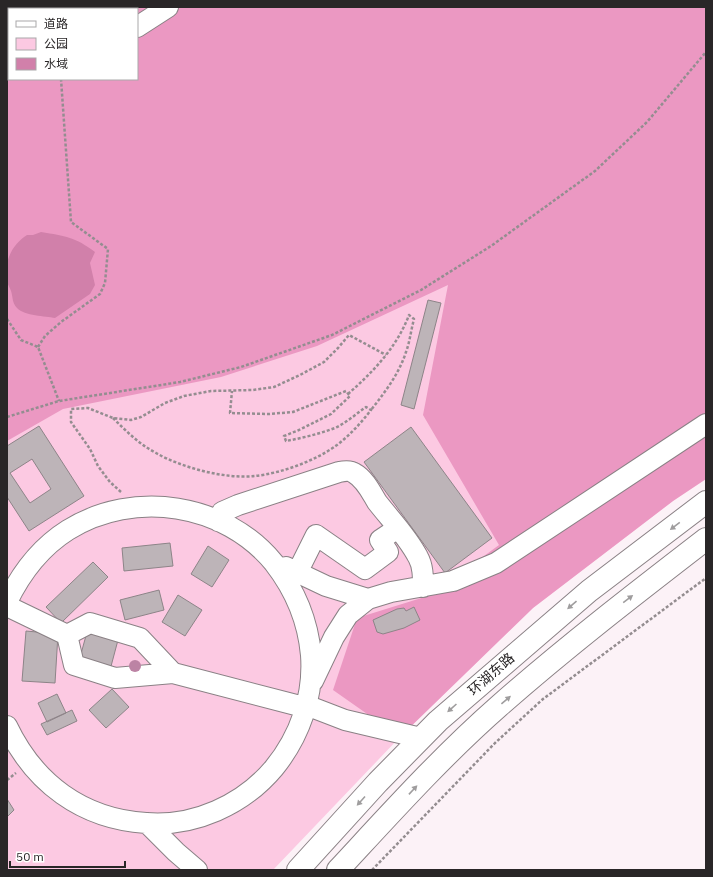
<svg xmlns="http://www.w3.org/2000/svg" width="713" height="877" viewBox="0 0 713 877" font-family="'IBM Plex Sans','Noto Sans SC',sans-serif">
<style>
.green{fill:#fcc9e2;fill-rule:evenodd}
.forest{fill:#eb98c2;fill-rule:evenodd}
.water{fill:#d180aa}
.building{fill:#bdb4b8;stroke:#8d8488;fill-rule:evenodd}
.lines{fill:none;stroke-linecap:round;stroke-linejoin:round}
.minor-casing{stroke:#8a8185;stroke-width:22}
.major-casing{stroke:#8a8185;stroke-width:24}
.path{stroke:#948d90;stroke-width:2.5;stroke-dasharray:3 2;stroke-linecap:butt}
.minor{stroke:#fff;stroke-width:20}
.major{stroke:#fff;stroke-width:22}
.tree{fill:#bc83a4}
.oneway{fill:#9f9d9e}
.labels{text-anchor:middle;dominant-baseline:central;stroke-width:4;stroke-linejoin:round;paint-order:stroke}
.street-label{font-size:14px;fill:#292627;stroke:#fff}
</style>
<rect width="100%" height="100%" fill="#fcf2f7"/>
<path class="green" d="M7,7H706V479L673,501L533,608L400,737L273,870H7ZM9,9H137V79H9Z"/>
<path class="forest" d="M7,7H706V479L673,501L533,608L400,737L333,690L357,618L431,595L499,545L423,415L448,285L317,346L221,377L63,409L7,441ZM9,9H137V79H9Z"/>
<path class="water" d="M41,232C66,236 75,237 95,252L90,263L95,285L90,294L55,318C45,316 25,316 17,308C12,303 13,297 11,291C10,288 8,285 7,282C3,264 11,245 27,235H33Z"/>
<path class="building" d="M428,300L441,303L414,409L401,405Z
M39,426L84,496L29,531L7,497V446ZM32,459L51,489L30,503L10,473Z
M411,427L492,538L445,573L364,462Z
M170,543L173,566L124,571L122,548Z
M208,546L229,560L212,587L191,574Z
M93,562L108,577L61,623L46,607Z
M159,590L164,610L125,620L120,600Z
M178,595L202,610L185,636L162,622Z
M414,607L420,620L404,628L383,634L377,632L373,620L397,609L404,608L406,611Z
M26,631L58,634L55,683L22,681Z
M87,632L118,640L110,670L79,661Z
M112,689L129,707L106,728L89,710Z
M57,694L66,713L47,722L38,703Z
M72,710L77,721L47,735L41,724Z
M7,799L14,810L7,817Z"/>
<g class="lines">
<defs>
<path id="minor" d="M137,27L168,7
M7,59H9
M218,521L222,512L238,505L339,472C344,471 350,470 354,473C365,479 371,492 377,502C391,520 407,536 418,557C423,566 423,576 423,587
M286,567L326,586L368,599
M297,573L316,535L365,569L388,552L380,540L398,528
M7,602C21,573 41,547 68,530C134,489 225,503 274,563C295,590 308,621 311,655C314,696 300,736 274,768C243,805 194,827 146,823C82,819 34,783 7,726
M7,606L67,635L90,623L140,638L173,673
M67,635L74,665L115,678L173,673L296,705H306L345,720L421,738
M313,681L334,637L348,615L368,599L391,592L453,581L496,563L706,424
M147,823L176,852L197,870"/>
<path id="major" d="M298,870L378,782L438,721L589,591L706,502
M338,870C390,814 442,756 499,706C566,647 636,593 706,539"/>
</defs>
<use href="#minor" class="minor-casing"/>
<use href="#major" class="major-casing"/>
<path class="path" d="M79,7L80,9
M7,319L21,340L38,347L59,401
M38,347L45,336L61,322L100,294L105,283L108,249L71,222L61,79
M348,394C373,372 397,347 409,315L414,319C411,330 410,341 406,352C399,374 385,392 371,410
M7,417L59,401L180,382L241,367L332,335L421,290L491,246L595,171L647,122L706,52
M113,418C126,431 139,444 156,453C183,468 224,479 255,476C282,473 315,461 337,445C350,435 361,423 371,410L366,407C356,414 346,423 335,428C319,434 302,438 286,441L284,436L299,430L331,414L350,396L346,391L293,412L269,414L230,413L232,391
M121,492L110,482L98,466L90,449L71,422V409L88,408L113,418L131,420L141,417L165,403L184,396L211,391L253,390L274,387L300,375L324,362L338,348L349,335L386,355
M7,780L16,773
M372,870L495,743L543,699L706,578"/>
<use href="#minor" class="minor"/>
<use href="#major" class="major"/>
</g>
<circle class="tree" cx="135" cy="666" r="6"/>
<defs><path id="oneway-solid" d="M-6-.8H1V-3.2L6.5 0L1 3.2V.8H-6Z"/></defs>
<g class="oneway">
<use href="#oneway-solid" transform="translate(675 526) rotate(143)"/>
<use href="#oneway-solid" transform="translate(628 599) rotate(-37)"/>
<use href="#oneway-solid" transform="translate(572 605) rotate(139)"/>
<use href="#oneway-solid" transform="translate(506 700) rotate(-40)"/>
<use href="#oneway-solid" transform="translate(452 708) rotate(138)"/>
<use href="#oneway-solid" transform="translate(413 790) rotate(-47)"/>
<use href="#oneway-solid" transform="translate(361 801) rotate(132)"/>
</g>
<g class="labels">
<g class="street-label">
<text transform="translate(491 674) rotate(-41)">环湖东路</text>
</g>
</g>
<rect width="713" height="877" fill="none" stroke="#292627" stroke-width="16"/>
<rect x="8" y="8" width="130" height="72" fill="#ffffff" stroke="#a9a8a9"/>
<rect x="16" y="21" width="20" height="6" fill="#ffffff" stroke="#a9a8a9"/>
<text x="44" y="28" font-size="12" fill="#292627">道路</text>
<rect x="16" y="38" width="20" height="12" fill="#fcc9e2" stroke="#a9a8a9"/>
<text x="44" y="48" font-size="12" fill="#292627">公园</text>
<rect x="16" y="58" width="20" height="12" fill="#d180aa" stroke="#a9a8a9"/>
<text x="44" y="68" font-size="12" fill="#292627">水域</text>
<path d="M10 861v6h115v-6" fill="none" stroke="#292627" stroke-width="2"/>
<text x="16" y="861" font-size="12" fill="#292627" stroke="#ffffff" stroke-width="3" paint-order="stroke">50 m</text>
</svg>
